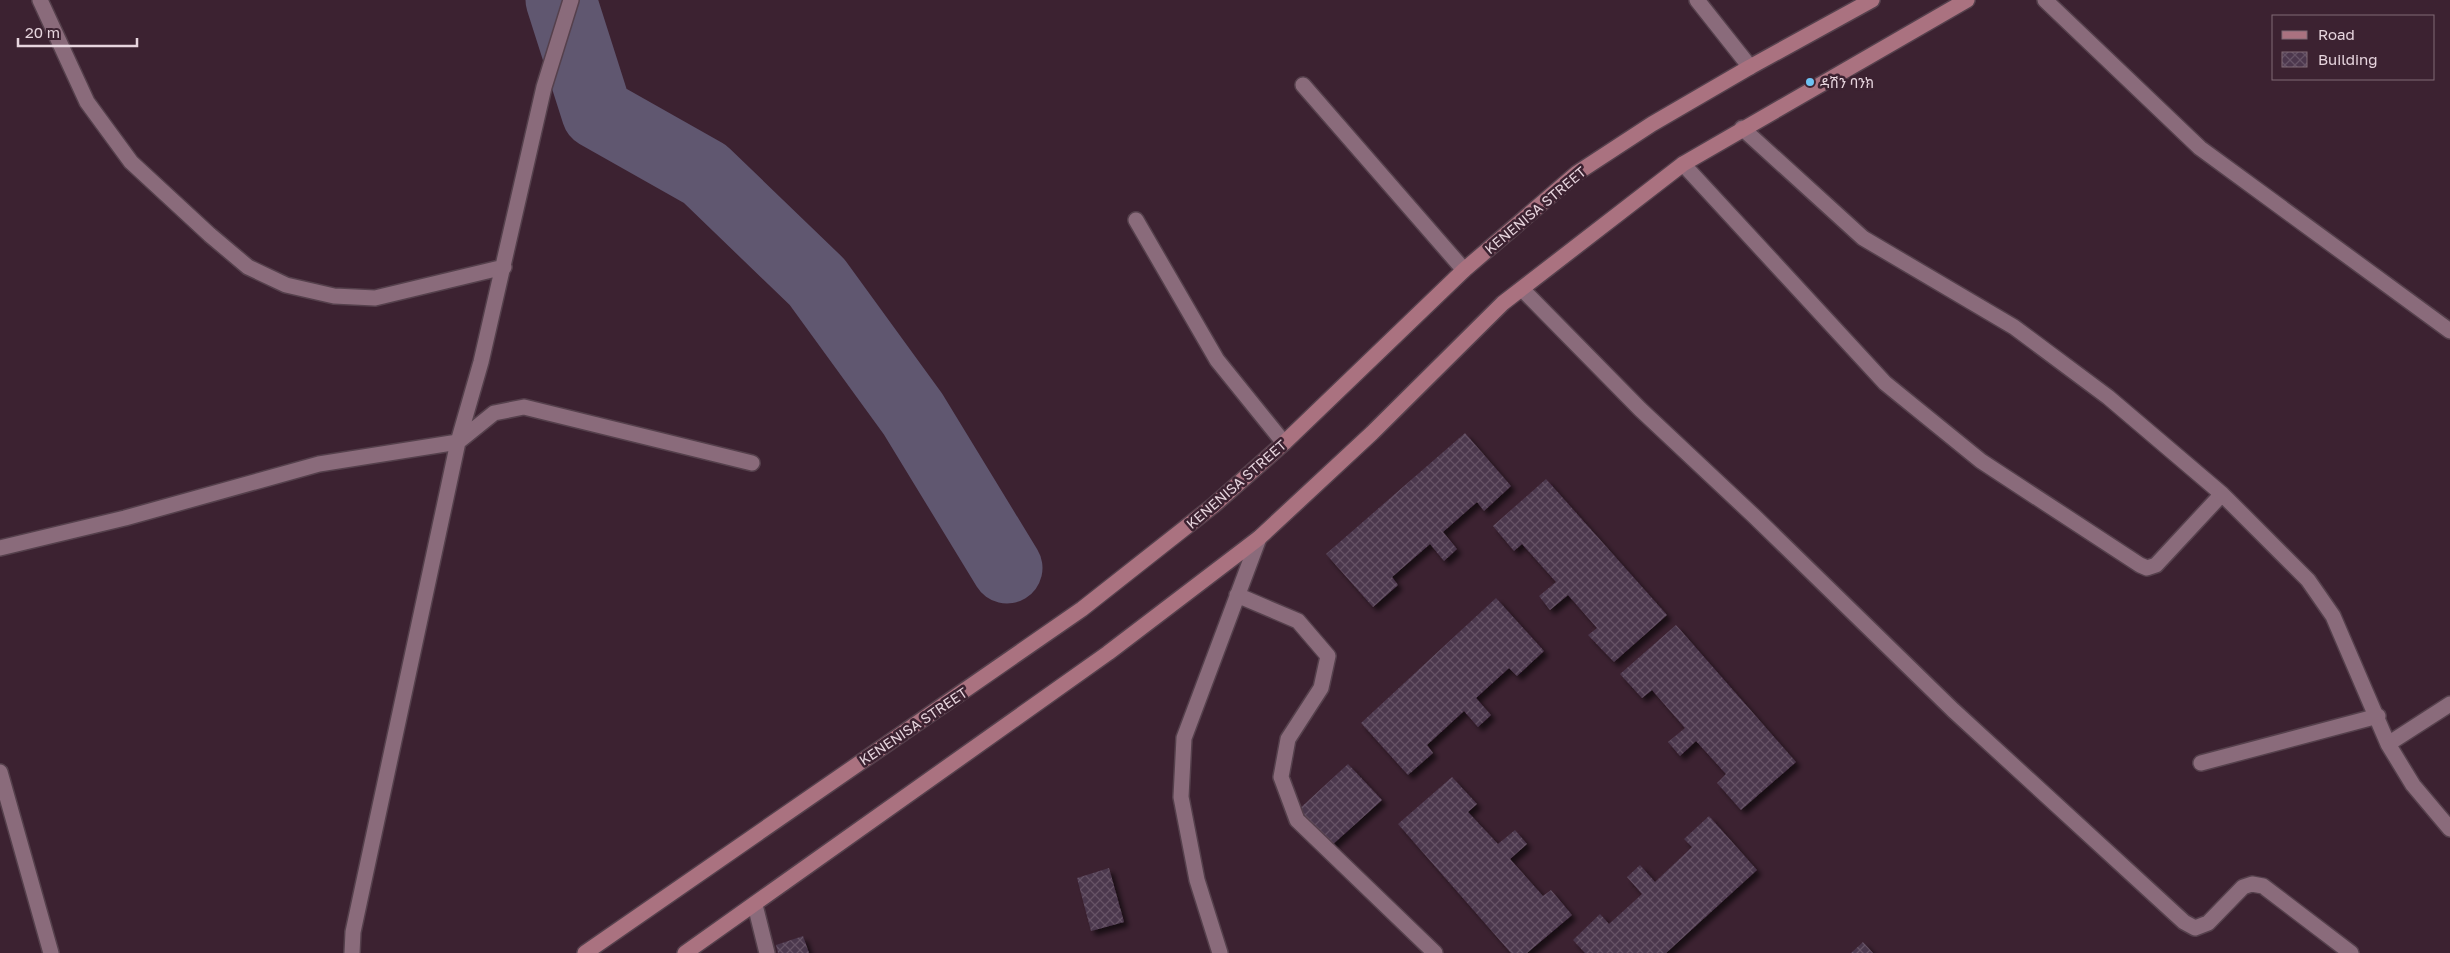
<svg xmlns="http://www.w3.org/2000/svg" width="2450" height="953" viewBox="0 0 2450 953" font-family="'Golos Text','Noto Sans Ethiopic',sans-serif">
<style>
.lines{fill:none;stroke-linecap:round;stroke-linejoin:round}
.river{stroke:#605770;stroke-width:71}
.building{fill:url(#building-cross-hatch);filter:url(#shadow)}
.minor-casing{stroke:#55404c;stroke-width:18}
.major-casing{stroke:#55404c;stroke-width:18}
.minor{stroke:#8a6b7b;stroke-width:15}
.major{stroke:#aa7280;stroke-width:15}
.poi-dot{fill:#6dc2f3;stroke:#3c2231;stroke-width:2}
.labels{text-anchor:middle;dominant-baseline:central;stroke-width:5;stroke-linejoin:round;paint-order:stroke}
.poi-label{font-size:14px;fill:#e7d5de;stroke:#3c2231;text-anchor:start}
.street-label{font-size:14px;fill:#e7d5de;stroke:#3c2231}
</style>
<defs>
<pattern id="building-cross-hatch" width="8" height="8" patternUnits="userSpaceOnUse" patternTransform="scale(1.25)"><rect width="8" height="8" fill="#4c374d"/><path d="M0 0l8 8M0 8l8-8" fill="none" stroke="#665366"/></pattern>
<filter id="shadow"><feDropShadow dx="4.5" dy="4.5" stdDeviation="2.5" flood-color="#0009"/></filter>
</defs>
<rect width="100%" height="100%" fill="#3c2231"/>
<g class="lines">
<path class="river" d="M561,0L597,113L705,174L817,282L913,414L1007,568"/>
</g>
<path class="building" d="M1465,433L1511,486L1484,511L1477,502L1443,532L1457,549L1444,561L1430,544L1392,577L1398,585L1373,607L1326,554Z
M1546,479L1667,615L1614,662L1588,635L1597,628L1568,595L1550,610L1539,596L1556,582L1522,544L1514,551L1493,526Z
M1496,598L1544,651L1517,676L1509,668L1476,698L1491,715L1478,727L1464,711L1427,745L1433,753L1408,775L1361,723Z
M1676,625L1796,762L1741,810L1717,783L1726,774L1696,741L1680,756L1668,742L1685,728L1652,690L1642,698L1620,674Z
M1348,764L1382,800L1331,846L1297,811Z
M1452,777L1477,804L1468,812L1498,844L1515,830L1527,844L1510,859L1543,896L1551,890L1572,915L1527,953H1511L1398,824Z
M1709,816L1757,870L1666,953H1585L1573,940L1600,914L1609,924L1642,894L1627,877L1640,865L1655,882L1692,847L1684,839Z
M1109,868L1124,922L1091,931L1077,878Z
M803,936L809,953H778L776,945Z
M1863,942L1873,953H1851Z"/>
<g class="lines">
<defs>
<path id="minor" d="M40,0L87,102L131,162L210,235L248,267L286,285L334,296L375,298L504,267
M1697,0L1750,67
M2045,0L2200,148L2450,331
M1303,85L1464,270
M1742,128L1863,238L2014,327L2108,397L2222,494L2308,580L2333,616L2388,744L2413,785L2450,829
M1683,164L1885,383L1981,461L2140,565L2147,568L2156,565L2222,494
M1136,220L1217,360L1284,443
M1522,289L1640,409L1754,516L1953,710L2184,922L2195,928L2208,923L2243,887L2252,884L2263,886L2351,953
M0,548L125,518L319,464L458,442L494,413L524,407L752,463
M1237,595L1298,621L1328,656L1321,688L1288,739L1281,777L1297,820L1435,953
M2388,744L2450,704
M2201,763L2378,716
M0,772L51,953
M755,905L767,953
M352,953L353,932L458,442L481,362L544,87L571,0
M1220,953L1197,880L1181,797L1184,738L1259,538"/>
<path id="major" d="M585,953L1082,609L1214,505L1284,443L1464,270L1577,173L1652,124L1750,67L1872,0
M685,953L1108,653L1259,538L1372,433L1503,303L1683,164L1967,0"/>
</defs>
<use href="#minor" class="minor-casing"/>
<use href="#major" class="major-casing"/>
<use href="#minor" class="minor"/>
<use href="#major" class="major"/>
</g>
<circle class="poi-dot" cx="1810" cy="82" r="5"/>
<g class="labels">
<g class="poi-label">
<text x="1820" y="82">ዳሽን ባንክ</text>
</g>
<g class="street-label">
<text transform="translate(1535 210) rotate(-40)">KENENISA STREET</text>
<text transform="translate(1236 484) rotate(-41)">KENENISA STREET</text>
<text transform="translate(913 726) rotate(-34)">KENENISA STREET</text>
</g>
</g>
<rect x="2272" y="15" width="162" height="65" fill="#3c2231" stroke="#806a76"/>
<rect x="2282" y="31" width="25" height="8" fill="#aa7280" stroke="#806a76"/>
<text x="2318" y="40" font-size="15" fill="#e7d5de">Road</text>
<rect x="2282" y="52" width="25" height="15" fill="url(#building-cross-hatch)" stroke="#806a76"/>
<text x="2318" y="65" font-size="15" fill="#e7d5de">Building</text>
<path d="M18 38v8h119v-8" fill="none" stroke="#e7d5de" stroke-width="2.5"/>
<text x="25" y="38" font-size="15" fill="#e7d5de" stroke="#3c2231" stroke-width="4" paint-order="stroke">20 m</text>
</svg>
